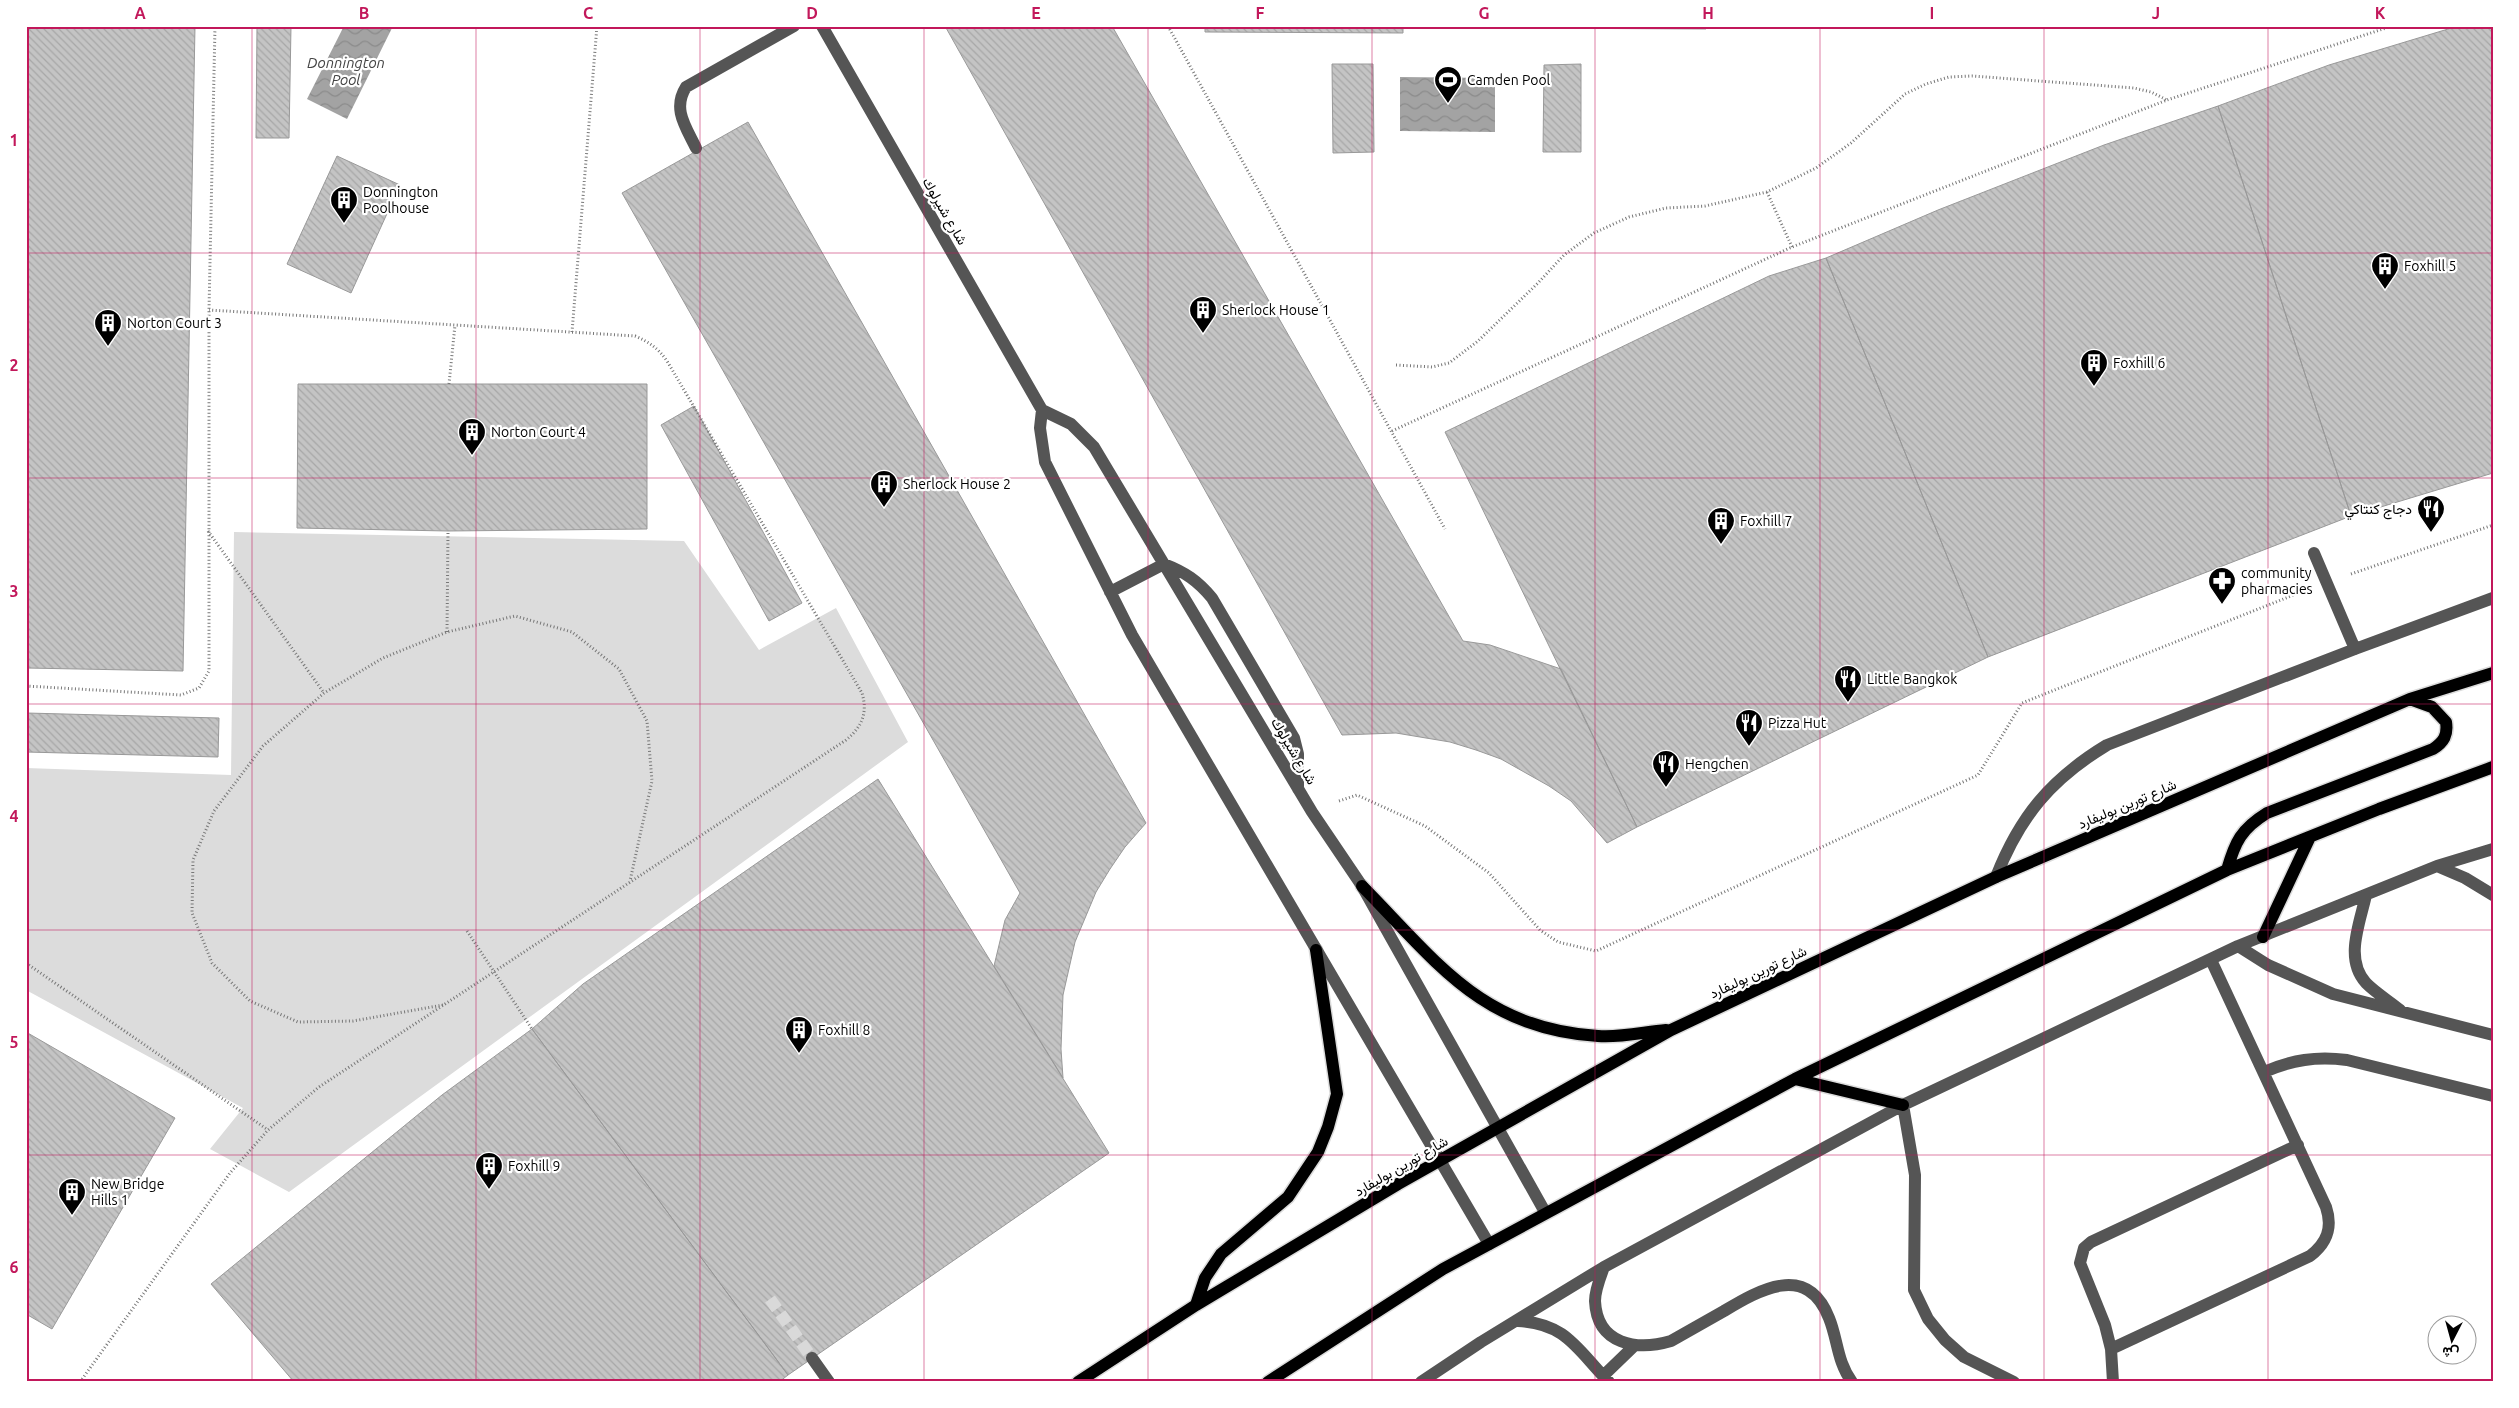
<svg xmlns="http://www.w3.org/2000/svg" width="2519" height="1408" viewBox="0 0 2519 1408" font-family="Ubuntu,Vazirmatn,sans-serif">
<style>
.park{fill:#dcdcdc}
.water{fill:url(#water-waves)}
.building{fill:url(#building-back-hatch);stroke:#999}
.lines{fill:none;stroke-linecap:round;stroke-linejoin:round}
.minor-tunnel{stroke:#d9d9d9;stroke-width:12;stroke-dasharray:12 6;stroke-linecap:butt}
.major-casing{stroke:#dbdbdb;stroke-width:15}
.path{stroke:#777;stroke-width:3;stroke-dasharray:1 2.5;stroke-linecap:butt}
.minor{stroke:#555;stroke-width:12}
.major{stroke:#000;stroke-width:12}
.grid{fill:none;stroke:#c2185b;stroke-width:1;stroke-opacity:0.55}
.labels{text-anchor:middle;dominant-baseline:central;stroke-width:4.5;stroke-linejoin:round;paint-order:stroke}
.poi-label{font-size:14px;fill:#000;stroke:#fff;text-anchor:start}
.street-label{font-size:14px;fill:#000;stroke:#fff}
.water-label{font-size:15px;font-style:italic;fill:#444;stroke:#fff}
.neatline{fill:none;stroke:#c2185b;stroke-width:2}
.grid-label{font-size:16px;text-anchor:middle;font-weight:bold;fill:#c2185b}
</style>
<defs>
<pattern id="water-waves" width="16" height="10" patternUnits="userSpaceOnUse" patternTransform="scale(1.25)"><rect width="16" height="10" fill="#a3a3a3"/><path d="M0 5q4-4 8 0t8 0" fill="none" stroke="#8b8b8b"/></pattern>
<pattern id="building-back-hatch" width="6" height="6" patternUnits="userSpaceOnUse" patternTransform="scale(1.25)"><rect width="6" height="6" fill="#c4c4c4"/><path d="M-1 5l2 2M0 0l6 6M5-1l2 2" fill="none" stroke="#a7a7a7"/></pattern>
</defs>
<rect width="100%" height="100%" fill="#fff"/>
<path class="park" d="M234,532L684,541L759,650L836,608L908,742L289,1192L210,1149L243,1108L26,990V768L231,775Z"/>
<path class="water" d="M344,26H393L347,119L307,99Z
M1400,77L1495,78V132L1400,131Z"/>
<path class="building" d="M26,26H195L183,671L26,668Z
M257,26H291L289,138H256Z
M945,26H1112L1463,641L1490,645L1561,669L1637,827L1607,843L1571,801L1549,786L1501,759L1476,750L1450,742L1396,733L1342,735Z
M1205,26H1403V33L1205,32Z
M1509,26H1706V29L1509,28Z
M2458,26H2493V473L2351,516L2218,106L2329,65Z
M1332,64H1373L1374,152L1333,153Z
M1581,64V152H1543L1544,65Z
M2218,106L2351,516L1988,657L1826,258L1938,210L2104,145Z
M748,122L1146,823L1125,847L1110,869L1096,892L1075,942L1063,995L1061,1049L1063,1078L994,966L1005,920L1020,893L622,193Z
M337,156L400,185L351,293L287,264Z
M1826,258L1988,657L1637,827L1445,432L1769,276Z
M298,384H647V529L448,531L297,528Z
M694,406L802,603L769,621L661,425Z
M26,713L219,718L218,757L26,752Z
M878,779L1109,1153L788,1375L532,1029L583,984Z
M532,1029L788,1375L779,1382H294L211,1284L442,1095Z
M26,1032L175,1118L52,1329L26,1314Z"/>
<g class="lines">
<path class="minor-tunnel" d="M770,1299L812,1358"/>
<defs>
<path id="major" d="M2227,870C2235,842 2241,829 2267,813L2433,749C2444,742 2448,735 2446,722L2432,707L2410,699
M1362,886C1437,962 1482,1029 1598,1036C1619,1038 1644,1032 1666,1030
M2263,937L2310,837
M1795,1079L1903,1105
M1196,1305L1205,1278L1221,1254L1288,1197L1318,1152L1328,1127L1337,1094L1316,950
M1078,1382L1196,1305L1398,1184L1671,1030L1996,877L2410,699L2493,673
M1268,1382L1443,1269L1795,1079L2227,870L2379,809L2493,767"/>
</defs>
<use href="#major" class="major-casing"/>
<path class="path" d="M1168,26L1445,529
M1767,192L1792,247
M572,332L597,26
M1396,365L1432,367L1449,363L1478,341L1538,283L1564,255L1594,233L1629,217L1666,208L1705,206L1767,192L1816,168L1851,143L1905,94L1926,84L1949,77L1972,76L2134,88L2151,92L2167,100
M449,384L455,325
M1392,431L1792,247L2167,100L2392,26
M208,531L324,693
M2351,574L2493,525
M447,632L448,531
M26,686L181,695L199,688L209,671V310L215,26
M1339,801L1357,795L1425,826L1489,873L1540,930L1558,942L1596,951L1978,775L2022,703L2301,592
M467,931L532,1029
M26,963L268,1130
M443,1005L353,1021L298,1022L250,1001L212,963L192,913L193,860L214,811L263,746L324,693L383,658L447,632L515,616L572,632L619,669L647,721L652,781L630,881
M80,1382L230,1173L268,1130L319,1087L846,740C862,727 868,713 862,693L667,361C658,348 649,342 635,336L209,310"/>
<path class="minor" d="M822,26L1042,410L1040,428L1045,462L1132,635L1489,1244
M696,148C686,127 672,109 686,87L794,26
M1042,410L1071,424L1094,447L1312,812L1362,886L1545,1212
M2314,553L2355,649
M1110,592L1164,564C1185,572 1198,581 1212,598L1294,738L1298,754V789
M2437,866L2465,878L2493,895
M1996,877C2020,816 2051,779 2107,745L2355,649L2493,598
M2366,895C2360,923 2344,959 2366,983C2376,993 2389,1001 2400,1010
M2238,946L2268,965L2333,994L2493,1035
M2264,1072C2292,1060 2316,1056 2347,1060L2493,1096
M1903,1105L1915,1175L1914,1290L1928,1319L1945,1340L1964,1357L2014,1382
M1604,1267C1600,1278 1595,1290 1595,1301C1597,1345 1637,1351 1671,1341C1689,1331 1706,1321 1724,1311C1759,1290 1807,1262 1829,1318C1838,1340 1837,1362 1852,1382
M1518,1321C1567,1323 1578,1351 1609,1382
M2111,1349L2310,1256C2327,1243 2333,1228 2326,1207L2211,960
M812,1358L829,1382
M1603,1376L1633,1347
M1421,1382L1481,1342L1604,1267L1903,1105L2238,946L2437,866L2493,849
M2113,1382L2111,1349L2105,1325L2080,1263L2084,1248L2091,1242L2298,1145"/>
<use href="#major" class="major"/>
</g>
<path class="grid" d="M252,26V1382M476,26V1382M700,26V1382M924,26V1382M1148,26V1382M1372,26V1382M1595,26V1382M1820,26V1382M2044,26V1382M2268,26V1382M26,253H2493M26,478H2493M26,704H2493M26,930H2493M26,1155H2493"/>
<defs>
<symbol id="stadium-pin" viewBox="-11 -11 22 30"><path d="M0 17L-7.5 6A9.5 9.5 0 1 1 7.5 6Z" fill="#000" stroke="#fff"/><path d="M0-5a6.5 5 0 1 0 0 10a6.5 5 0 1 0 0-10ZM-3.5-1.8h7v3.6h-7Z" fill="#fff"/></symbol>
<symbol id="building-pin" viewBox="-11 -11 22 30"><path d="M0 17L-7.5 6A9.5 9.5 0 1 1 7.5 6Z" fill="#000" stroke="#fff"/><path d="M-4-6H4V6H1V3H-1V6H-4ZM-2.5-4.3h1.7v1.8h-1.7ZM.8-4.3h1.7v1.8H.8ZM-2.5-1h1.7V.8h-1.7ZM.8-1h1.7V.8H.8Z" fill="#fff"/></symbol>
<symbol id="restaurant-pin" viewBox="-11 -11 22 30"><path d="M0 17L-7.5 6A9.5 9.5 0 1 1 7.5 6Z" fill="#000" stroke="#fff"/><path d="M-5-6h1v4h1v-4h1v4h1v-4h1v5L-1.5 .5V6h-2V.5L-5-1ZM5-6V6H3V1.5H1.5Q1.5-4 5-6Z" fill="#fff"/></symbol>
<symbol id="pharmacy-pin" viewBox="-11 -11 22 30"><path d="M0 17L-7.5 6A9.5 9.5 0 1 1 7.5 6Z" fill="#000" stroke="#fff"/><path d="M-2-6h4v4h4v4h-4v4h-4v-4h-4v-4h4Z" fill="#fff"/></symbol>
</defs>
<g fill-rule="evenodd">
<use href="#stadium-pin" x="1432" y="64" width="32" height="43"/>
<use href="#building-pin" x="328" y="184" width="32" height="43"/>
<use href="#building-pin" x="2369" y="250" width="32" height="43"/>
<use href="#building-pin" x="1187" y="294" width="32" height="43"/>
<use href="#building-pin" x="92" y="307" width="32" height="43"/>
<use href="#building-pin" x="2078" y="347" width="32" height="43"/>
<use href="#building-pin" x="456" y="416" width="32" height="43"/>
<use href="#building-pin" x="868" y="468" width="32" height="43"/>
<use href="#restaurant-pin" x="2415" y="493" width="32" height="43"/>
<use href="#building-pin" x="1705" y="505" width="32" height="43"/>
<use href="#pharmacy-pin" x="2206" y="565" width="32" height="43"/>
<use href="#restaurant-pin" x="1832" y="663" width="32" height="43"/>
<use href="#restaurant-pin" x="1733" y="707" width="32" height="43"/>
<use href="#restaurant-pin" x="1650" y="748" width="32" height="43"/>
<use href="#building-pin" x="783" y="1014" width="32" height="43"/>
<use href="#building-pin" x="473" y="1150" width="32" height="43"/>
<use href="#building-pin" x="56" y="1176" width="32" height="43"/>
</g>
<g class="labels">
<g class="poi-label">
<text x="1467" y="80">Camden Pool</text>
<text x="363" y="192">Donnington<tspan x="363" dy="16">Poolhouse</tspan></text>
<text x="2404" y="266">Foxhill 5</text>
<text x="1222" y="310">Sherlock House 1</text>
<text x="127" y="323">Norton Court 3</text>
<text x="2113" y="363">Foxhill 6</text>
<text x="491" y="432">Norton Court 4</text>
<text x="903" y="484">Sherlock House 2</text>
<text x="2412" y="509" text-anchor="end">دجاج كنتاكي</text>
<text x="1740" y="521">Foxhill 7</text>
<text x="2241" y="573">community<tspan x="2241" dy="16">pharmacies</tspan></text>
<text x="1867" y="679">Little Bangkok</text>
<text x="1768" y="723">Pizza Hut</text>
<text x="1685" y="764">Hengchen</text>
<text x="818" y="1030">Foxhill 8</text>
<text x="508" y="1166">Foxhill 9</text>
<text x="91" y="1184">New Bridge<tspan x="91" dy="16">Hills 1</tspan></text>
</g>
<g class="street-label">
<text transform="translate(945 211) rotate(60)">شارع شيرلوك</text>
<text transform="translate(1294 751) rotate(59)">شارع شيرلوك</text>
<text transform="translate(2127 804) rotate(-23)">شارع تورين بوليفارد</text>
<text transform="translate(1758 972) rotate(-25)">شارع تورين بوليفارد</text>
<text transform="translate(1401 1166) rotate(-30)">شارع تورين بوليفارد</text>
</g>
<g class="water-label">
<text x="346" y="62">Donnington<tspan x="346" dy="17">Pool</tspan></text>
</g>
</g>
<rect width="2519" height="1408" fill="none" stroke="#ffffff" stroke-width="55"/>
<g transform="translate(2452 1340) rotate(186)"><circle r="24" fill="#ffffff" stroke="#999999"/>
<path d="M0-4L9 19L0 12L-9 19Z" fill="#000000"/>
<text y="-8" font-size="14" font-weight="bold" text-anchor="middle" fill="#000000">ش</text>
</g>
<rect x="28" y="28" width="2464" height="1352" class="neatline"/>
<g class="grid-label">
<text x="140" y="19">A</text>
<text x="364" y="19">B</text>
<text x="588" y="19">C</text>
<text x="812" y="19">D</text>
<text x="1036" y="19">E</text>
<text x="1260" y="19">F</text>
<text x="1484" y="19">G</text>
<text x="1708" y="19">H</text>
<text x="1932" y="19">I</text>
<text x="2156" y="19">J</text>
<text x="2380" y="19">K</text>
<text x="14" y="146">1</text>
<text x="14" y="371">2</text>
<text x="14" y="597">3</text>
<text x="14" y="822">4</text>
<text x="14" y="1048">5</text>
<text x="14" y="1273">6</text>
</g>
</svg>
